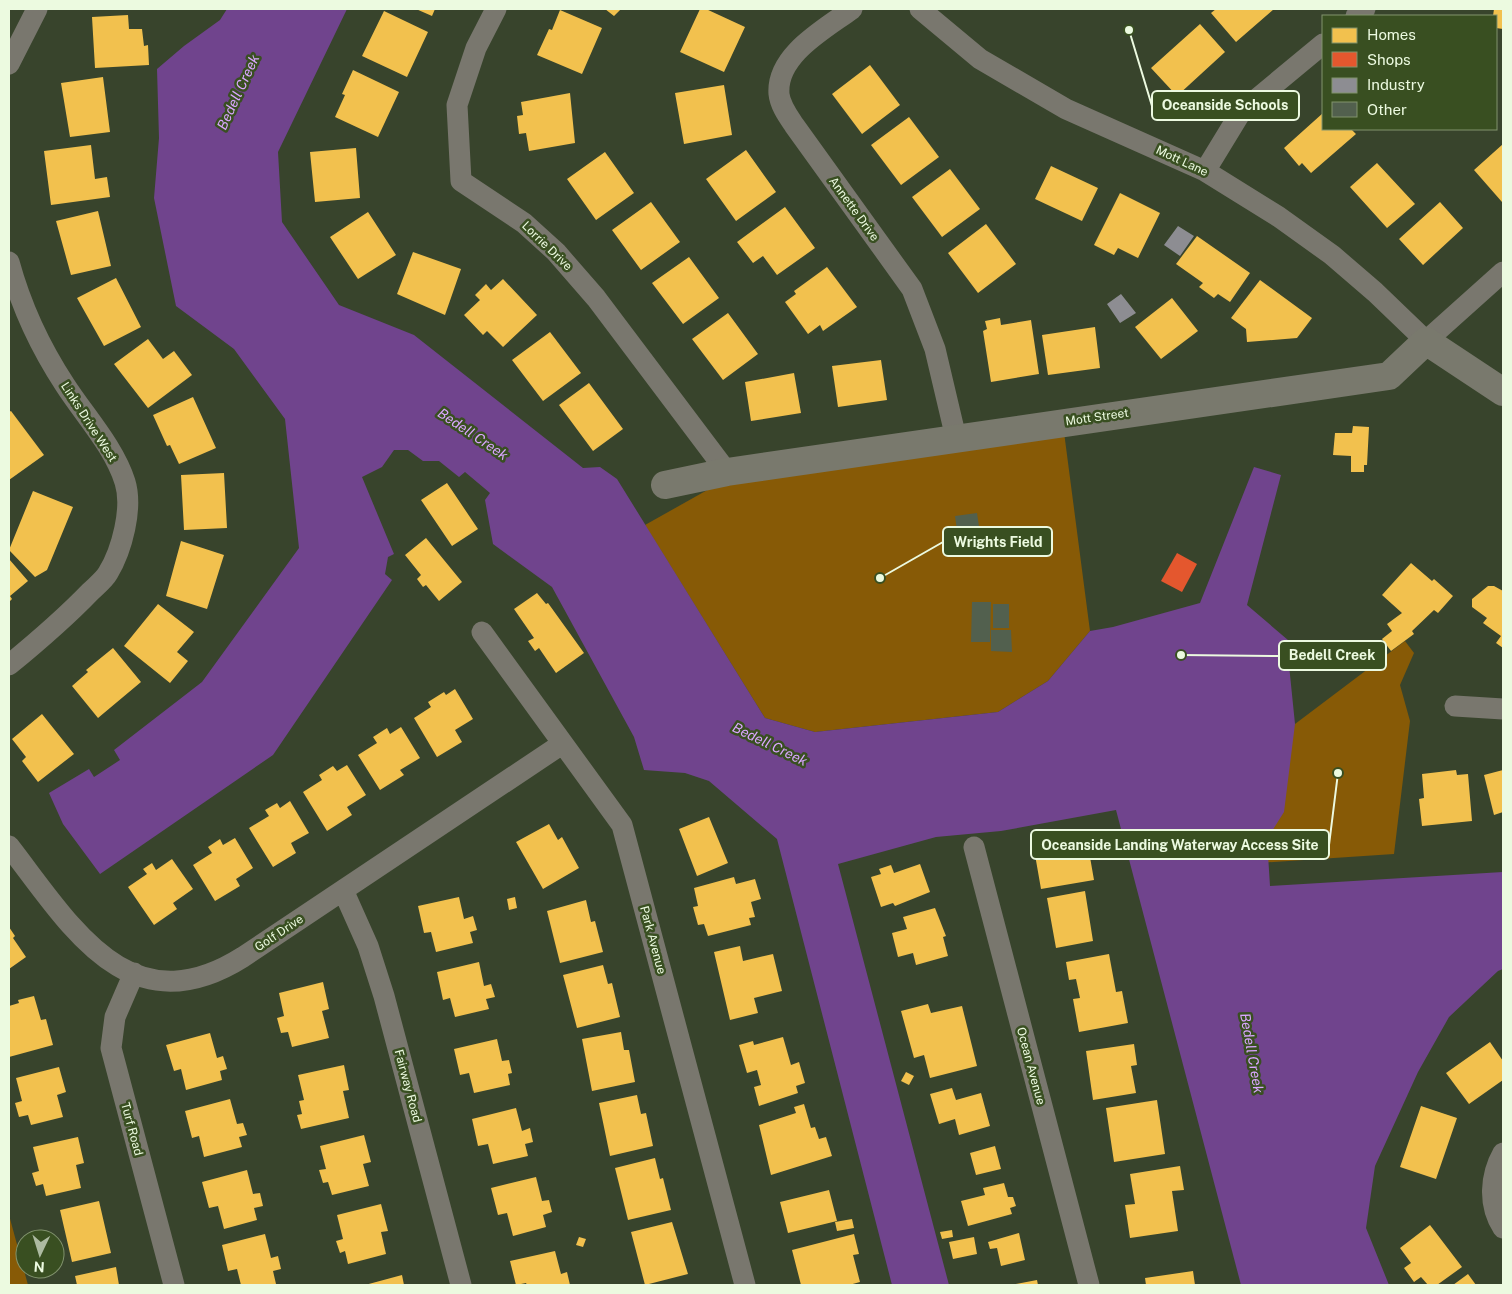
<svg xmlns="http://www.w3.org/2000/svg" width="1512" height="1294" viewBox="0 0 1512 1294" font-family="'Public Sans',sans-serif">
<style>
.green{fill:#875a06}
.water{fill:#70448d}
.homes{fill:#f2c14e}
.shops{fill:#e4572e}
.industry{fill:#8d8d92}
.building{fill:#52604e}
.lines{fill:none;stroke-linecap:round;stroke-linejoin:round}
.street{stroke:#79776e;stroke-width:21}
.secondary{stroke:#79796d;stroke-width:28}
.labels{text-anchor:middle;dominant-baseline:central;stroke-width:5;stroke-linejoin:round;paint-order:stroke}
.street-label{font-size:12px;fill:#ecfae0;stroke:#394f21}
.water-label{font-size:14px;font-style:italic;fill:#daa6ff;stroke:#394f21}
.leader{fill:none;stroke:#ecfae0;stroke-width:2}
.callout-dot{fill:#ecfae0;stroke:#394f21;stroke-width:2}
.callout{fill:#394f21;stroke:#ecfae0;stroke-width:2}
.callout-label{font-size:14px;text-anchor:middle;font-weight:bold;fill:#ecfae0}
</style>
<rect width="100%" height="100%" fill="#38442c"/>
<path class="green" d="M1064,432L1090,631L1048,681L998,712L815,732L765,718L645,525L718,484Z
M1405,641L1414,653L1400,685L1410,721L1394,854L1257,863L1250,821L1295,724Z
M9,1215L28,1285H9Z"/>
<path class="water" d="M227,9H347L278,152L282,222L339,305L414,335L583,468L600,467L617,479L765,718L815,732L998,712L1048,681L1090,631L1113,627L1200,603L1254,467L1281,475L1247,605L1295,646L1289,665L1295,724L1284,812L1267,839L1270,886L1503,872V969L1498,971L1449,1017L1418,1072L1375,1166L1366,1228L1389,1285H1241L1116,810L1001,831L936,837L838,864L949,1285H892L777,839L709,781L685,773L644,770L634,737L552,587L493,544L485,500L490,493L465,472L459,477L439,461H423L408,450H394L382,467L362,477L394,554L388,557L385,574L392,580L273,755L100,874L63,824L49,793L89,769L94,777L120,760L114,750L202,682L299,548L285,419L234,349L176,306L154,198L159,138L157,69L184,46L220,20Z"/>
<path class="homes" d="M416,9H435L432,16Z
M605,9H621L614,16Z
M700,9H706L745,27L724,72L680,52Z
M1216,9H1274L1236,42L1211,13Z
M1494,9H1503V29L1496,28V16H1493Z
M560,10L602,28L582,74L537,55L549,29L552,30Z
M384,11L428,32L407,77L362,56Z
M128,15L129,29H142L144,46L148,45L149,65L95,68L92,17Z
M1200,24L1225,52L1177,96L1151,68Z
M870,65L900,105L862,134L832,94Z
M353,70L399,92L378,137L335,117L345,95L342,94Z
M103,77L110,132L70,137L61,83Z
M724,85L732,135L684,144L675,93Z
M570,93L575,143L529,151L526,133L519,134L517,116L523,115L521,102Z
M1323,113V129H1351L1356,134L1311,173L1302,163L1299,166L1284,148Z
M909,117L939,157L901,185L871,145Z
M1503,144V201L1502,202L1474,170Z
M91,145L95,179L107,177L110,197L51,205L44,151Z
M356,148L360,198L315,202L310,152Z
M746,150L776,192L736,221L706,179Z
M605,152L634,193L596,220L567,179Z
M1377,163L1415,204L1387,228L1350,187Z
M1051,166L1098,188L1082,221L1035,199Z
M950,169L980,209L942,237L912,197Z
M1120,193L1160,213L1138,258L1118,248L1114,255L1094,245Z
M651,202L680,242L641,270L612,230Z
M1440,202L1463,228L1423,265L1399,239Z
M785,207L815,248L777,275L763,256L753,263L737,242Z
M98,211L111,266L71,275L56,221Z
M368,212L396,255L358,279L330,237Z
M986,224L1016,264L978,293L948,253Z
M1197,236L1250,273L1230,302L1218,294L1214,298L1199,287L1203,283L1176,264Z
M413,252L461,269L445,315L397,294Z
M689,257L719,298L683,324L652,283Z
M827,267L857,307L823,331L820,325L808,334L785,302L796,294L794,291Z
M116,278L141,327L104,346L77,298Z
M503,279L537,315L503,347L487,331L483,335L464,315L480,300L475,295L486,284L491,290Z
M1260,280L1312,318L1297,338L1247,342L1246,329L1231,318Z
M1172,298L1198,331L1161,359L1135,327Z
M728,313L758,354L723,380L692,339Z
M1000,318L1001,325L1031,320L1039,374L991,382L983,331L987,329L985,321Z
M1095,327L1100,368L1048,375L1042,335Z
M550,332L581,373L543,401L512,360Z
M148,339L163,359L174,351L192,375L148,408L114,364Z
M881,360L887,400L838,407L832,366Z
M794,373L801,413L751,421L745,382Z
M589,383L623,429L593,451L559,405Z
M193,397L216,448L179,464L170,445L167,446L153,415Z
M11,411L44,455L9,480V412Z
M1353,426L1369,427L1367,465H1364V472H1351V456L1333,455L1335,433H1352Z
M224,473L227,528L184,530L181,475Z
M447,483L478,529L452,546L421,500Z
M33,491L73,507L47,570L35,577L9,550Z
M426,538L462,582L439,601L426,585L423,587L417,579L421,575L405,555Z
M181,541L224,555L207,609L166,596Z
M9,559L28,581L10,596L12,599L9,602Z
M1411,563L1432,581L1434,579L1453,596L1438,613L1434,610L1412,631L1414,634L1391,651L1382,639L1392,631L1387,624L1402,613L1382,595Z
M1488,586H1494L1503,591V648L1496,643L1501,636L1483,623L1487,618L1472,607V599Z
M537,593L546,604L548,603L584,653L556,673L539,648L535,651L528,641L534,638L514,609Z
M158,604L194,632L177,652L188,661L170,683L124,646Z
M113,648L141,682L98,718L72,686L88,672L86,670Z
M455,689L473,719L455,730L462,742L437,757L414,718L431,707L428,702L444,692L446,695Z
M42,714L74,754L38,782L22,761L26,757L12,739Z
M401,727L420,758L400,770L404,775L380,790L358,755L377,743L373,737L387,728L390,734Z
M347,765L366,795L347,807L352,815L327,831L303,792L322,780L319,775L333,766L337,771Z
M1456,770L1457,775L1468,774L1472,821L1422,826L1419,799L1424,798L1422,774Z
M1503,770V812L1494,815L1484,775Z
M290,801L309,833L291,843L296,853L273,867L249,828L269,816L265,810L277,803L280,808Z
M709,817L728,863L697,876L679,829Z
M549,824L558,840L562,837L579,868L543,889L516,842Z
M235,838L253,868L236,879L240,886L215,901L193,865L212,853L208,847L220,839L223,845Z
M1087,840L1094,880L1041,889L1034,849Z
M172,859L193,889L173,903L177,909L154,925L128,887L147,874L143,869L152,863L156,870Z
M920,864L930,892L895,906L893,903L881,907L871,877L881,874L879,869L891,865L894,873Z
M734,877L736,884L755,879L761,899L751,902L755,917L749,918L751,925L708,936L704,924L698,925L693,907L698,906L694,888Z
M1085,891L1093,941L1056,948L1047,898Z
M459,897L464,919L473,916L477,930L470,932L473,943L436,952L431,932L424,933L418,906Z
M515,897L517,908L509,910L507,899Z
M586,900L591,922L595,921L603,952L560,963L547,911Z
M935,908L946,936L943,937L948,956L916,965L913,953L898,957L892,933L907,929L903,917Z
M9,927L15,936L13,938L26,957L9,969Z
M740,946L743,961L773,954L782,991L754,998L758,1013L730,1020L714,952Z
M1109,954L1116,992L1122,991L1128,1023L1079,1032L1073,999L1080,998L1076,979L1069,980L1066,962Z
M479,962L484,986L491,984L495,997L486,999L489,1009L455,1017L450,998L443,1000L437,972Z
M603,965L608,984L612,983L620,1017L577,1028L563,975Z
M323,982L329,1009L322,1011L329,1038L292,1047L288,1032L281,1033L277,1018L284,1016L279,993Z
M34,996L41,1020L46,1019L53,1045L9,1057V1006L19,1003L18,1000Z
M928,1004L931,1013L962,1006L977,1066L930,1078L924,1055L914,1058L901,1011Z
M621,1032L624,1050H629L635,1082L592,1091L582,1039Z
M210,1033L217,1058L223,1056L227,1069L220,1071L222,1080L186,1090L181,1069L174,1071L166,1045Z
M783,1037L791,1065L799,1062L805,1083L796,1086L798,1093L759,1106L754,1087L761,1085L757,1070L747,1073L739,1045L753,1041L754,1045Z
M497,1039L502,1061L509,1060L512,1073L508,1074L510,1085L474,1093L469,1073L460,1075L454,1049Z
M1490,1042L1503,1061V1080L1469,1104L1446,1073Z
M1134,1044L1137,1065L1131,1066L1136,1093L1093,1100L1086,1051Z
M344,1065L349,1090L343,1091L349,1118L301,1129L297,1115L302,1114L299,1101L304,1100L298,1075Z
M59,1067L66,1092L57,1095L63,1117L31,1125L28,1115L19,1117L15,1103L22,1101L16,1078Z
M906,1072L914,1076L909,1085L901,1081Z
M952,1088L956,1100L981,1093L990,1126L959,1135L955,1119L939,1124L930,1094Z
M637,1095L641,1114L646,1113L653,1146L610,1156L599,1103Z
M230,1099L237,1124L243,1123L247,1135L239,1137L242,1147L204,1157L199,1136L192,1138L185,1111Z
M1157,1100L1165,1154L1114,1162L1106,1108Z
M804,1104L811,1128L815,1127L819,1139L826,1137L832,1156L771,1175L759,1125L796,1113L794,1107Z
M1421,1106L1457,1118L1436,1179L1400,1167Z
M516,1108L522,1131L530,1128L533,1142L525,1144L528,1156L493,1164L488,1144L478,1146L472,1119Z
M364,1135L371,1162L363,1164L369,1186L332,1195L328,1182L323,1183L319,1170L326,1169L320,1146Z
M78,1137L84,1163L76,1165L81,1188L46,1196L43,1184L36,1186L32,1173L39,1171L33,1147Z
M995,1146L1001,1169L976,1175L970,1153Z
M655,1158L660,1179L663,1178L671,1210L628,1220L615,1168Z
M1180,1166L1184,1190L1172,1191L1178,1231L1130,1238L1125,1205L1135,1204L1130,1174Z
M247,1170L253,1194L260,1193L263,1206L254,1208L257,1220L224,1229L218,1206L209,1208L202,1182Z
M536,1177L542,1201L549,1200L552,1212L543,1215L546,1227L513,1236L507,1213L498,1215L491,1188Z
M1004,1183L1008,1197H1013L1016,1206L1010,1208L1012,1214L968,1226L961,1201L985,1195L983,1188Z
M829,1190L837,1221L788,1233L780,1202Z
M99,1201L111,1253L72,1262L60,1210Z
M381,1204L388,1231L381,1232L386,1254L348,1264L345,1251L340,1253L336,1241L343,1239L337,1215Z
M852,1219L854,1228L837,1231L835,1222Z
M672,1222L688,1274L645,1285L631,1232Z
M1430,1225L1462,1267L1437,1285H1428L1421,1277L1414,1282L1404,1268L1411,1263L1400,1248Z
M952,1230L953,1237L942,1239L940,1232Z
M1019,1233L1025,1260L1001,1266L997,1248L990,1249L988,1242Z
M265,1234L271,1258L278,1256L281,1269L273,1271L276,1284L241,1285L237,1269L228,1271L222,1245Z
M854,1234L859,1254L853,1255L860,1282L849,1285H801L792,1250Z
M579,1237L586,1239L583,1247L576,1245Z
M974,1237L977,1254L953,1259L949,1242Z
M555,1251L561,1274L567,1272L570,1285H527L526,1283L516,1285L510,1261Z
M116,1267L119,1285H77L75,1276Z
M1193,1271L1195,1285H1146L1145,1278Z
M1468,1274L1476,1285H1453Z
M402,1275L404,1285H365Z
M1037,1280L1038,1285H1016V1284Z"/>
<path class="shops" d="M1177,553L1197,564L1182,592L1161,581Z"/>
<path class="industry" d="M1178,226L1194,236L1180,256L1164,245Z
M1121,294L1136,313L1120,323L1107,304Z"/>
<path class="building" d="M977,513L980,533L958,537L955,516Z
M972,602H991L990,642H971Z
M993,604H1009V628H993Z
M991,630H1011L1012,652L991,651Z"/>
<g class="lines">
<path class="street" d="M496,9L476,48L457,105L461,181L524,223L556,252L596,298L727,472
M852,9C825,29 776,55 779,94C780,105 788,116 794,125L912,289L935,349L956,438
M920,9L980,59L1066,109L1205,171L1279,217L1332,255L1375,292L1426,341L1503,272
M1356,16L1365,9
M9,64L37,9
M1205,171L1241,112L1323,44
M9,262C21,306 40,347 65,385C85,416 114,447 125,482C133,508 122,550 108,573C104,580 96,586 90,592C65,618 37,642 9,665
M482,632L622,825L745,1285
M1455,706L1503,709
M9,846C71,926 129,1029 243,957L562,744
M974,847L1089,1285
M343,890L368,946L384,996L461,1285
M134,973L115,1017L111,1048L174,1285
M1503,1153C1490,1176 1488,1205 1503,1228"/>
<path class="secondary" d="M665,485L727,472L1389,376L1426,341L1503,392"/>
</g>
<g class="labels">
<g class="street-label">
<text transform="translate(1182 161) rotate(25)">Mott Lane</text>
<text transform="translate(854 209) rotate(54)">Annette Drive</text>
<text transform="translate(547 246) rotate(44)">Lorrie Drive</text>
<text transform="translate(1097 417) rotate(-8)">Mott Street</text>
<text transform="translate(89 422) rotate(57)">Links Drive West</text>
<text transform="translate(279 933) rotate(-34)">Golf Drive</text>
<text transform="translate(653 940) rotate(75)">Park Avenue</text>
<text transform="translate(1031 1066) rotate(75)">Ocean Avenue</text>
<text transform="translate(408 1086) rotate(75)">Fairway Road</text>
<text transform="translate(132 1129) rotate(75)">Turf Road</text>
</g>
<g class="water-label">
<text transform="translate(238 92) rotate(-65)">Bedell Creek</text>
<text transform="translate(473 434) rotate(34)">Bedell Creek</text>
<text transform="translate(770 744) rotate(26)">Bedell Creek</text>
<text transform="translate(1252 1053) rotate(80)">Bedell Creek</text>
</g>
</g>
<path class="leader" d="M1129 30L1152 106M880 578L943 542M1181 655L1279 656M1338 773L1329 845"/>
<g class="callout-dot">
<circle cx="1129" cy="30" r="5"/>
<circle cx="880" cy="578" r="5"/>
<circle cx="1181" cy="655" r="5"/>
<circle cx="1338" cy="773" r="5"/>
</g>
<g class="callout">
<rect x="1152" y="91" width="147" height="29" rx="5"/>
<rect x="943" y="527" width="109" height="29" rx="5"/>
<rect x="1279" y="641" width="107" height="29" rx="5"/>
<rect x="1031" y="830" width="298" height="29" rx="5"/>
</g>
<g class="callout-label">
<text x="1225" y="110">Oceanside Schools</text>
<text x="998" y="547">Wrights Field</text>
<text x="1332" y="660">Bedell Creek</text>
<text x="1180" y="850">Oceanside Landing Waterway Access Site</text>
</g>
<rect width="1512" height="1294" fill="none" stroke="#ecfae0" stroke-width="20"/>
<rect x="1322" y="15" width="175" height="115" fill="#394f21" stroke="#81936d"/>
<rect x="1332" y="28" width="25" height="15" fill="#f2c14e" stroke="#81936d"/>
<text x="1367" y="40" font-size="15" fill="#ecfae0">Homes</text>
<rect x="1332" y="52" width="25" height="15" fill="#e4572e" stroke="#81936d"/>
<text x="1367" y="65" font-size="15" fill="#ecfae0">Shops</text>
<rect x="1332" y="78" width="25" height="15" fill="#8d8d92" stroke="#81936d"/>
<text x="1367" y="90" font-size="15" fill="#ecfae0">Industry</text>
<rect x="1332" y="102" width="25" height="15" fill="#52604e" stroke="#81936d"/>
<text x="1367" y="115" font-size="15" fill="#ecfae0">Other</text>
<g transform="translate(40 1254) rotate(184)"><circle r="24" fill="#394f21" stroke="#81936d"/>
<path d="M0-4L9 19L0 12L-9 19Z" fill="#adbaa1"/>
<text y="-8" font-size="14" font-weight="bold" text-anchor="middle" fill="#ecfae0">N</text>
</g>
</svg>
